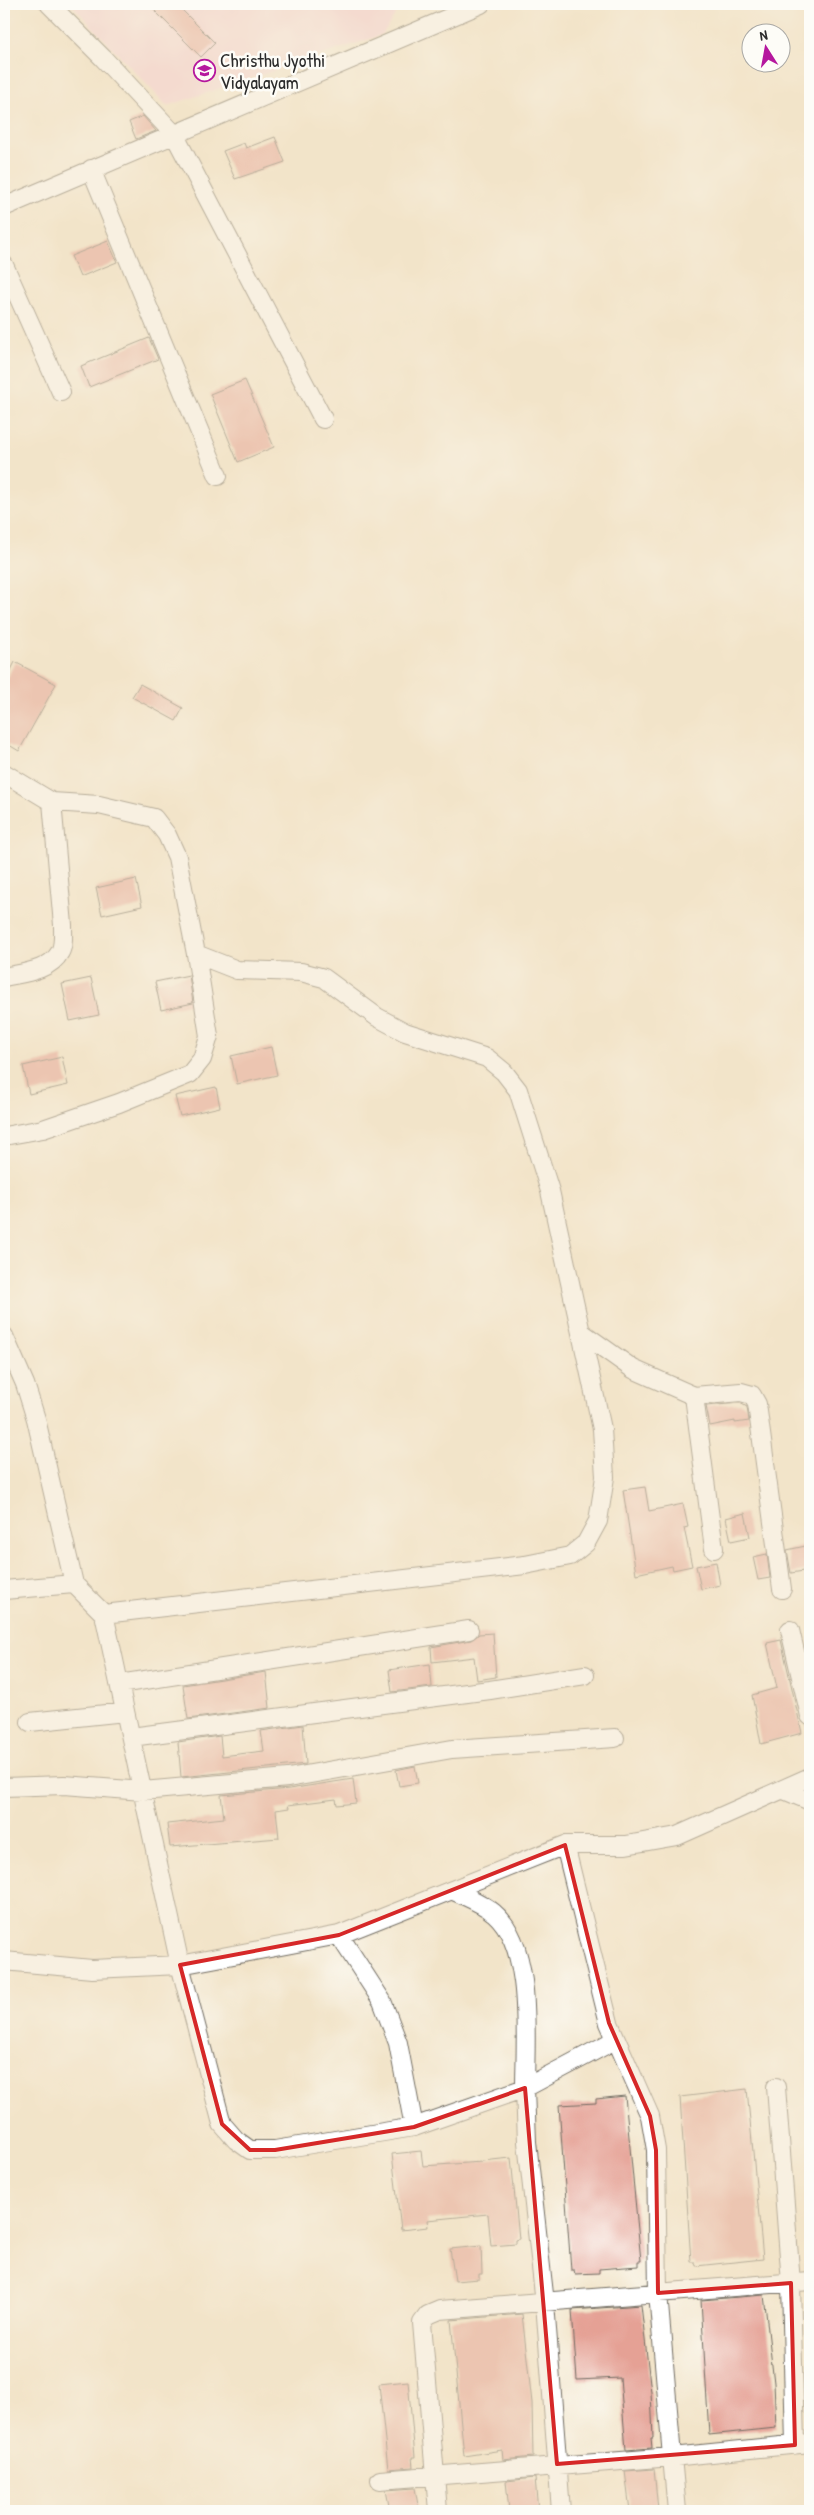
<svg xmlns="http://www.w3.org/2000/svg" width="814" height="2515" viewBox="0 0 814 2515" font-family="'Patrick Hand',sans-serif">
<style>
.built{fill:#f6cfd7}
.building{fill:#e5a195}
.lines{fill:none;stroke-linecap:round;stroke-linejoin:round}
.minor-casing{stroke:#716c62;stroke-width:20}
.minor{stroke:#fff;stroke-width:18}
.marked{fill:none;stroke:#d62828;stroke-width:4;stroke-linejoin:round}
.labels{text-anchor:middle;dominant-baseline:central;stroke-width:5;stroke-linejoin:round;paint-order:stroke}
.poi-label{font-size:19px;fill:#2b2b2b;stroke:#fdfcf7;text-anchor:start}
</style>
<rect width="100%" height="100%" fill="#fdfcf7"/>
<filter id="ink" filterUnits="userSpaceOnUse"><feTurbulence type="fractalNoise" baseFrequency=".02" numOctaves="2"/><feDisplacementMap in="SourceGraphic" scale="10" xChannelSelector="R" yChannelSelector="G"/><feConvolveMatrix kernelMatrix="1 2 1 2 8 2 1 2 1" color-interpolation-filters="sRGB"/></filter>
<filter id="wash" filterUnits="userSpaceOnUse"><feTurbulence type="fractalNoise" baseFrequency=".0096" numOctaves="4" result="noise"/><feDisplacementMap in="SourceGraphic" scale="20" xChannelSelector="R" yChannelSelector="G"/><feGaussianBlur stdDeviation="1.12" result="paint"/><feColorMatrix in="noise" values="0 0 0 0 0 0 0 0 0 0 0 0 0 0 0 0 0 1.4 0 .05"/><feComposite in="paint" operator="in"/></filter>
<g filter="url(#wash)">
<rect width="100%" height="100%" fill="#f2e4c9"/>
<path class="built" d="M71,4H402L382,35L167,106Z"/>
<g id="blocks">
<path class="building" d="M148,4H176L215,43L201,57Z
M143,116L156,131L136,139L129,122Z
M275,137L285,162L235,179L223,151L244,143L246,148Z
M108,241L117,262L80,277L71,256Z
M149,338L158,359L89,387L81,366Z
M245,380L274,447L238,462L210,394Z
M15,662L56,684L19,751L4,742V684Z
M140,684L183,708L176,721L132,697Z
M136,879L142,906L102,915L96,888Z
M189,975L193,1003L161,1010L155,982Z
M91,978L99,1015L70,1021L62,984Z
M271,1047L277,1075L237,1084L231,1056Z
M62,1057L68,1085L29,1094L23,1066Z
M216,1087L220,1107L180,1116L175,1096Z
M740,1403L747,1407L749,1421L735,1423V1421L710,1426L706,1406Z
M645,1487L649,1511L683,1504L688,1527L684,1528L692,1566L673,1570L672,1566L636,1574L623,1490Z
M745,1513L750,1537L731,1541L726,1518Z
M810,1545V1570L791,1573L787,1550Z
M767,1554L770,1578L758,1580L753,1557Z
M716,1562L720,1585L701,1589L696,1566Z
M493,1633L496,1677L477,1680L474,1657L432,1662L431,1647L471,1640L479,1634Z
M781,1640L802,1733L761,1744L752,1695L777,1688L767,1643Z
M430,1664L432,1687L392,1692L389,1670Z
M266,1672L270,1708L188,1719L183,1685Z
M303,1725L306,1764L181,1777L178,1742L220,1736L222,1756L264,1751L261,1731Z
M415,1766L418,1783L399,1786L396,1770Z
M353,1779L356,1803L337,1805L336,1799L288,1805L289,1808L276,1810L279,1838L170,1847L167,1824L224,1818L221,1795L289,1789Z
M747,2089L763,2259L696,2266L695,2262H691L680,2097Z
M625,2096L641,2261H638V2266L599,2269V2273L575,2274L574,2270H571L559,2105L596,2103V2099Z
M421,2151L423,2166L482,2162V2161L511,2158L519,2239L516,2240V2244L491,2246L488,2214L427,2220L428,2227L401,2230L392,2154Z
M481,2246L482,2274H479V2279L455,2281L450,2249Z
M764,2295L774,2383L776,2428L709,2435L701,2300Z
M641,2305L651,2392L653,2438H651L652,2448L626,2450L620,2378L577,2380L572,2310Z
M522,2314L532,2403L533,2457L503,2460L502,2450L464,2456L451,2320Z
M408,2381L415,2457H412L413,2467L388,2469L379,2384Z
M654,2469L658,2510L630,2511L625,2471Z
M535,2478L538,2511H509L506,2481Z
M415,2488L419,2511H390L386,2490Z"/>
</g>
</g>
<g filter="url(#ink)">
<use href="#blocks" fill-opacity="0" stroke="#716c62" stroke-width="1"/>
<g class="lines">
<defs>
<path id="minor" d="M49,4L103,58L174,134L323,419
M91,169L218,476
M4,207L481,4
M4,265L61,392
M4,773L52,802L99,805L154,818L167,835L177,857L196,954L237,970L301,972L324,978L377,1017L405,1032L487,1058L504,1072L518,1090L550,1191L602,1429L605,1477L598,1521L586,1543L570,1556L525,1565L104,1614
M4,977C22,973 50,971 60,952C64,945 63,934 63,925L52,802
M4,1136L43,1129L119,1103L190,1074L202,1059L209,1036L196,954
M581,1332L633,1369L694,1396L714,1549
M4,1336L25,1384L36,1419L74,1584
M694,1396L741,1392L752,1395L757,1404L782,1589
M4,1590L74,1584L104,1614L180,1965L222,2124L236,2140L250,2150H275L414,2127L525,2088L527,2142L545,2303L561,2511
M790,1630L810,1716
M119,1684L469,1630
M30,1722L125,1712
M131,1737L490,1690L585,1675
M4,1787L64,1785L143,1791L288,1778L452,1749L615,1738
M784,1790L810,1801
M565,1845L609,2023L650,2116L656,2150L658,2293L672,2457L810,2443
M454,1891C466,1897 483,1903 494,1913C534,1947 525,2040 525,2088L615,2040
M339,1935L382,2001L398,2043L414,2127
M4,1961L92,1969L180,1965L339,1935L565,1845H626L677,1836L810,1777
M776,2087L791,2283L795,2445
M380,2480L672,2457L677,2511
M438,2511L422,2323L428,2315L440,2310L810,2281"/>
</defs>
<use href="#minor" class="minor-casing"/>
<use href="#minor" class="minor"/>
</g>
</g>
<path d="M0 0H814V2515H0ZM565,1845L609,2023L650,2116L656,2150L658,2293L791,2283L795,2445L557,2464L525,2088L414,2127L275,2150H250L222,2124L180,1965L339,1935Z" fill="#f2e4c9" fill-opacity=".55" fill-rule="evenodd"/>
<path class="marked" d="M565,1845L609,2023L650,2116L656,2150L658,2293L791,2283L795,2445L557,2464L525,2088L414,2127L275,2150H250L222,2124L180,1965L339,1935Z"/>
<defs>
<symbol id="school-ring" viewBox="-11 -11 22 22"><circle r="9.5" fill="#fdfcf7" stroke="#b5179e" stroke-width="1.5"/><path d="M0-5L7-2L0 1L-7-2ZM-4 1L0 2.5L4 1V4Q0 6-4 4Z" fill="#b5179e"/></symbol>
</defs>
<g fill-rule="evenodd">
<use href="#school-ring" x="192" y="58" width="25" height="25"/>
</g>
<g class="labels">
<g class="poi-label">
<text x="220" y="60">Christhu Jyothi<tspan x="220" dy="22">Vidyalayam</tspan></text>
</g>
</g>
<rect width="814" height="2515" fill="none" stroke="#fdfcf7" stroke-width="20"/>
<g transform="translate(766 48) rotate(349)"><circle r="24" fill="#fdfcf7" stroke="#a9a8a5"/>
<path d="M0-4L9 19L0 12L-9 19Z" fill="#b5179e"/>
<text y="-8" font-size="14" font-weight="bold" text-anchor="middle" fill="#2b2b2b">N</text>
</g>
</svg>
